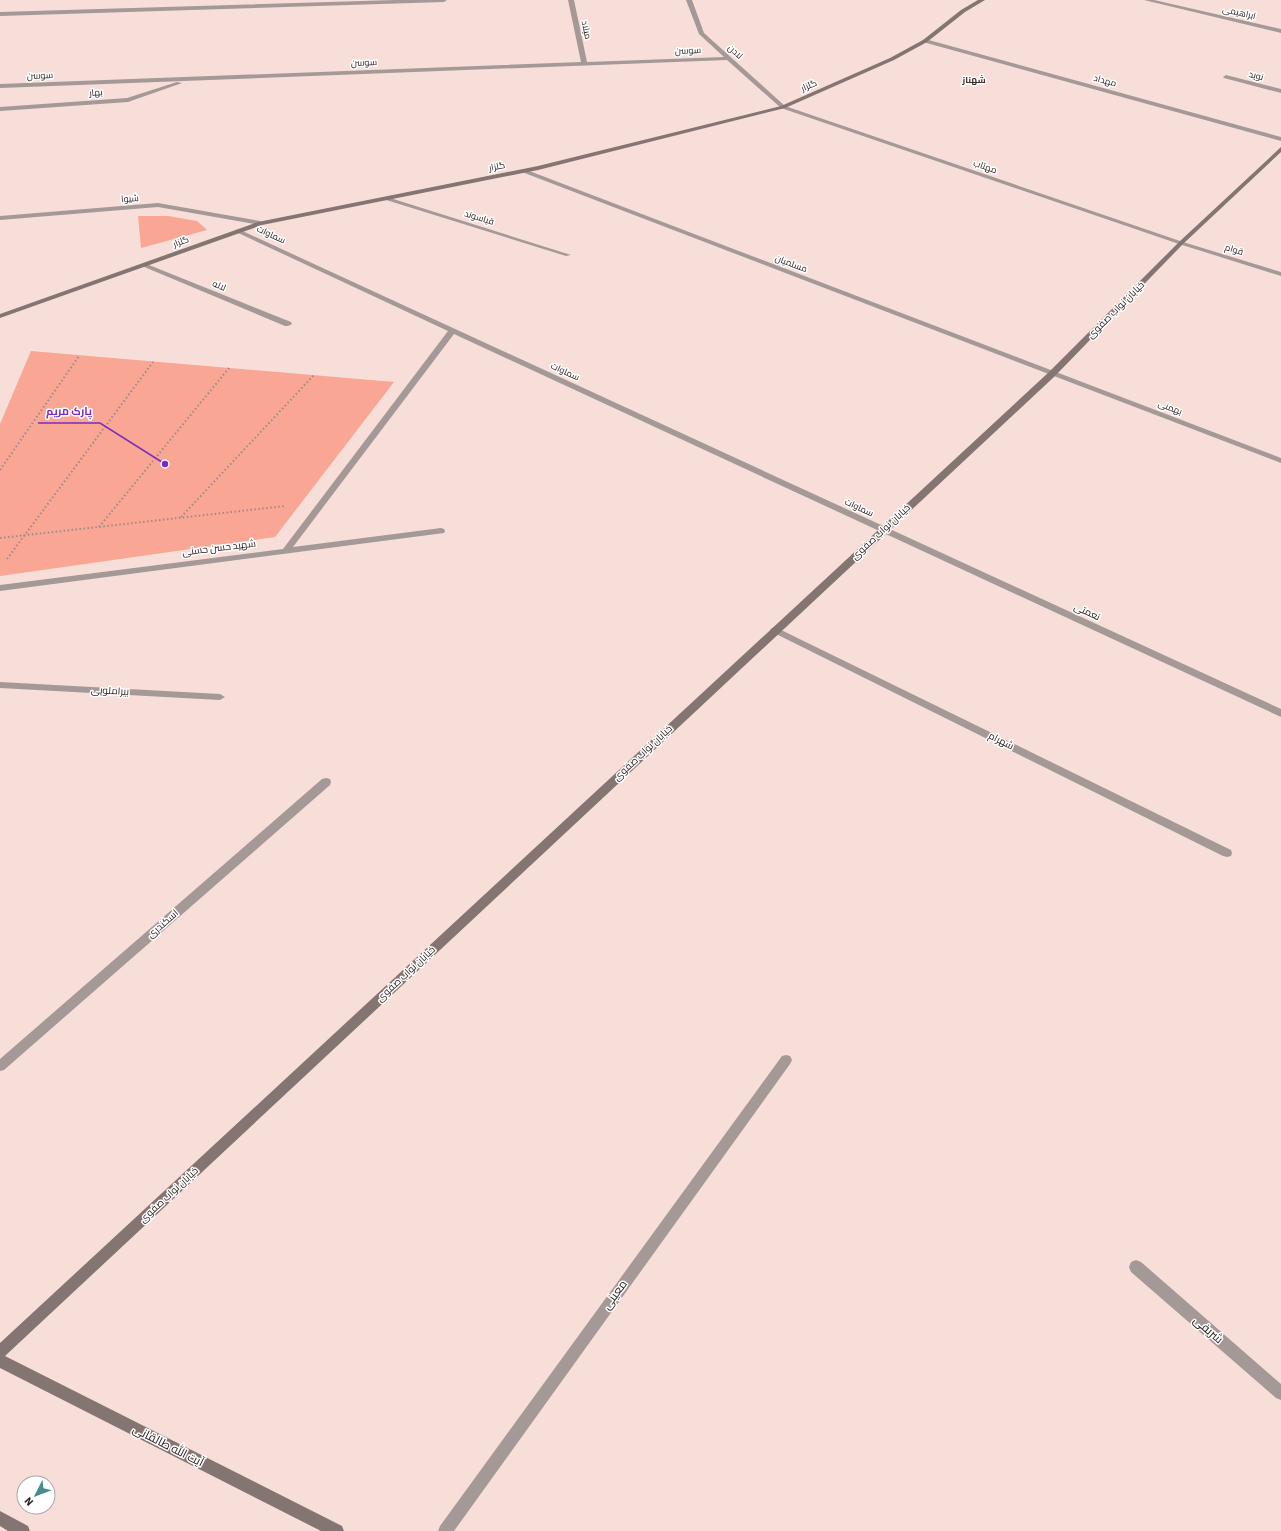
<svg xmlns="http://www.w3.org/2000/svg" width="1281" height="1531" viewBox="0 0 1281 1531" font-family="'Source Sans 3',Cairo,sans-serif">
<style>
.green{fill:#f9a695}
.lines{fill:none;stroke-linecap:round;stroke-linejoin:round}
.path{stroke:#9d8a86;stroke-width:2;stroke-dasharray:1.5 2.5;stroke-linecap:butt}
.street{fill:#a49997;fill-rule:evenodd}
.secondary{fill:#847572;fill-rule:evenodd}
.labels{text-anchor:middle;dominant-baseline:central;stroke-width:3;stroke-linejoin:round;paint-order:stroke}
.far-street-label{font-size:9px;fill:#2a211f;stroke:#fff}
.far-neighbourhood-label{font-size:9px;font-weight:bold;fill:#3d2a26;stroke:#fff}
.street-label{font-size:10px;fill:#2a211f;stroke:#fff}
.near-street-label{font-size:12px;fill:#2a211f;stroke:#fff}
.leader{fill:none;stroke:#7b2cbf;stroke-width:1.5}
.callout-dot{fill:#7b2cbf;stroke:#fff;stroke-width:1.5}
.callout-label{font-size:11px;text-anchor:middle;font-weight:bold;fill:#7b2cbf;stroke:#fff;stroke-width:3;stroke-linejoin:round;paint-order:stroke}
</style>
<rect width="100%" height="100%" fill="#f8ded8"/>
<path class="green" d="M138,216H168L197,221L207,230L141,248Z
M31,351L394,382L275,537L0,576V424Z"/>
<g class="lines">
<path class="path" d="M0,470L79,356
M181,517L314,375
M99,527L229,368
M0,538L285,506
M7,559L153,362"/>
<path class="street" d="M395,0H447L444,2L0,16V12Z
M568,0H574L587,62L724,57L699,34L686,0H692L704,33L785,106L1183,242L1281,272V276L1179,244L781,108L727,60L0,88V84L581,62Z
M1144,0H1154L1281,29V33Z
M925,39L1281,137V141L923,42L922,41Z
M1226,75L1281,89V93L1224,78L1223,77Z
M177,82L182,83L128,102L0,111V107L127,98Z
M524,169L1281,458V463L522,172V170Z
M383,197H387L571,255L566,256L383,199Z
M158,203L260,221L263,223L260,225L158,207L0,220V216Z
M238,229L1281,709V717L454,334L293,547L441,528L444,529L445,531L444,533L0,591V585L283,549L448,331L236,232V230Z
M144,263L291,322L292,324L288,326H285L142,266L141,265Z
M775,627L1231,850L1232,853L1231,856L1227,857L1223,856L772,632L770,630L772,628Z
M0,682L220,694L225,697L220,700L0,688Z
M326,778L330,779L331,782L330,785L4,1070L0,1071V1059L322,779Z
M786,1055L790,1056L792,1060L790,1064L454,1531H438L440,1526L782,1056Z
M1136,1260L1141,1262L1281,1384V1400L1276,1398L1131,1272L1129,1267L1131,1262Z"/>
<path class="secondary" d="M978,0H985L965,12L927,42L894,60L785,108L538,170L262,225L0,318V314L258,222L538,166L781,106L890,58L923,40L961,10Z
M1281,147V152L1183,244L1055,376L5,1356L342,1526L344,1531H321L0,1368V1343L1049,372L1179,242Z
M0,1511L28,1526L30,1531H8L0,1526Z"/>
</g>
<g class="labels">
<g class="far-street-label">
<text transform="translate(1239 13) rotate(13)">ابراهیمی</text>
<text transform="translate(586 30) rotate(78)">میلاد</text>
<text transform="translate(688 51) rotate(-2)">سوسن</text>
<text transform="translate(735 52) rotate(42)">لادن</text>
<text transform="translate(364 63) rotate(-2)">سوسن</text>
<text transform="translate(40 76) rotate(-2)">سوسن</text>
<text transform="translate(1256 76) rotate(14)">نوید</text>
<text transform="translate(1105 81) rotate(15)">مهداد</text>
<text transform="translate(809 86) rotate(-23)">گلزار</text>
<text transform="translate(96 93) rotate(-4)">بهار</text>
<text transform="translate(497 167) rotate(-11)">گلزار</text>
<text transform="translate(985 167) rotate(19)">مهتاب</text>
<text transform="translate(130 199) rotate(-4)">شیوا</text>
<text transform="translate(479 218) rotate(17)">قیاسوند</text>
<text transform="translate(271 235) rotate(25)">سماوات</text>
<text transform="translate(181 242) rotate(-20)">گلزار</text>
<text transform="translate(1234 250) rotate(17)">قوام</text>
<text transform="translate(791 264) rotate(21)">مسلمیان</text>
<text transform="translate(219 286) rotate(22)">لاله</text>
<text transform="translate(565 372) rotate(25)">سماوات</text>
<text transform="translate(1170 408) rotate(21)">بهمنی</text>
<text transform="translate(859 508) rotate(25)">سماوات</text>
</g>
<g class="far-neighbourhood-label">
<text x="974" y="80">شهناز</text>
</g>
<g class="street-label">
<text transform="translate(1116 310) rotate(-45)">خیابان نواب صفوی</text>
<text transform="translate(881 532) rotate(-43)">خیابان نواب صفوی</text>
<text transform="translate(219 548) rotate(-7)">شهید حسن حسنی</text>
<text transform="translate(1087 612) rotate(25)">نعمتی</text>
<text transform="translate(110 691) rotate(3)">بیراملویی</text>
<text transform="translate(1001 741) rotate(26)">شهرام</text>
<text transform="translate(643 753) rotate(-43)">خیابان نواب صفوی</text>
<text transform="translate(163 924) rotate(-41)">اسکندری</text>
<text transform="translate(406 974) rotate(-43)">خیابان نواب صفوی</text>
<text transform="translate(169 1195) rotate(-43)">خیابان نواب صفوی</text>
</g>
<g class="near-street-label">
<text transform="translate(615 1295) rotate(-54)">معینی</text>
<text transform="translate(1208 1330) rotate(41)">شریفی</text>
<text transform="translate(168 1446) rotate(27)">آیت الله طالقانی</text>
</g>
</g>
<path class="leader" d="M165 464L100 423H38"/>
<circle class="callout-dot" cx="165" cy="464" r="4"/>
<g class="callout-label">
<text x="69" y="415">پارک مریم</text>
</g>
<g transform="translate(36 1495) rotate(228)"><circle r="19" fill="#ffffff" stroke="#aaa6a5"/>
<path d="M0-3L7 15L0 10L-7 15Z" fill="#458d8c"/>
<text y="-6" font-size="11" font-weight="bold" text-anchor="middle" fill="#2a211f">N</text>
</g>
</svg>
